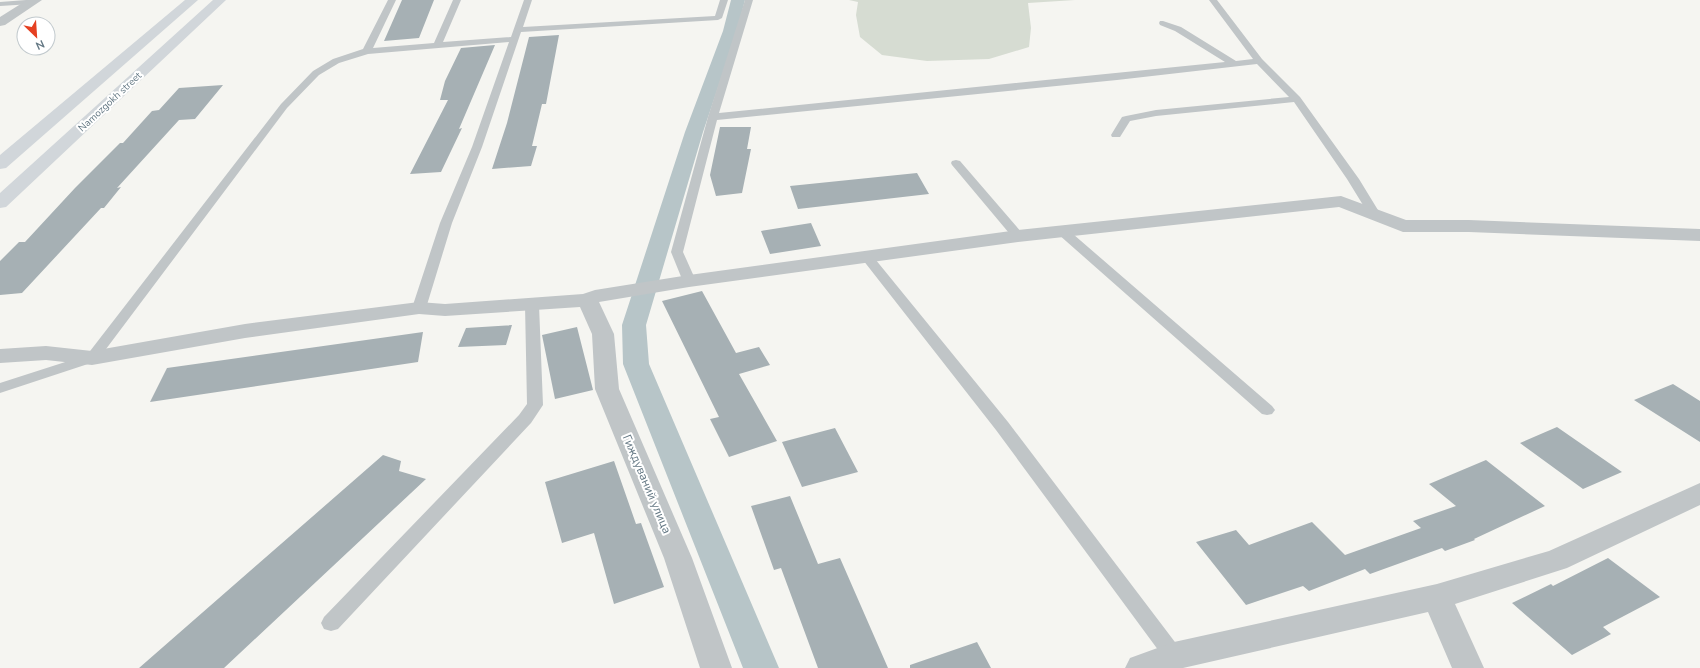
<svg xmlns="http://www.w3.org/2000/svg" width="1700" height="668" viewBox="0 0 1700 668" font-family="'Nunito Sans',sans-serif">
<style>
.green{fill:#d6dcd2}
.lines{fill:none;stroke-linecap:round;stroke-linejoin:round}
.canal{fill:#b7c5c8;fill-rule:evenodd}
.building{fill:#a6b0b4}
.lane{fill:#c0c5c7;fill-rule:evenodd}
.street{fill:#c0c5c7;fill-rule:evenodd}
.secondary{fill:#d1d6da;fill-rule:evenodd}
.labels{text-anchor:middle;dominant-baseline:central;stroke-width:4;stroke-linejoin:round;paint-order:stroke}
.far-street-label{font-size:10px;fill:#637783;stroke:#fff}
.street-label{font-size:12px;fill:#637783;stroke:#fff}
</style>
<rect width="100%" height="100%" fill="#f5f5f1"/>
<path class="green" d="M849,0H1075L1028,3L1031,28L1029,47L989,59L927,61L882,55L860,37L856,15L858,2Z"/>
<g class="lines">
<path class="canal" d="M731,0H745L737,31L703,132L646,325L649,364L779,668H743L623,364L622,325L685,132L723,31Z"/>
</g>
<path class="building" d="M402,0H434L419,38L384,41Z
M559,35L546,104H542L532,146H537L531,166L492,169L507,123L529,37Z
M495,45L459,129L462,128L441,172L410,174L448,100H440L445,81L461,48Z
M223,85L195,119L179,120L117,188L121,187L104,208H101L22,293L0,295V261L19,242H25L75,188L120,143H123L152,111L159,110L179,88Z
M720,127H751L747,149H751L742,193L716,196L710,175Z
M917,173L929,194L798,209L790,186Z
M811,223L821,246L770,254L761,231Z
M702,291L736,353L759,347L770,365L739,374L777,441L729,457L710,419L719,417L662,301Z
M512,325L506,345L458,347L466,328Z
M577,327L593,390L555,399L542,335Z
M423,332L418,362L150,402L167,368Z
M1673,384L1700,401V442L1634,400Z
M1557,427L1622,472L1583,489L1520,443Z
M835,428L858,472L802,487L782,442Z
M383,455L401,461L399,471L426,479L224,668H139Z
M1486,460L1545,506L1474,539L1475,540L1445,551L1442,548L1370,574L1365,569L1309,591L1303,586L1246,605L1196,542L1236,530L1249,545L1312,522L1345,555L1421,528L1413,521L1456,506L1429,484Z
M614,461L636,524L641,523L664,587L614,604L594,533L562,543L545,482Z
M790,496L818,564L840,558L888,668H818L781,568L774,570L751,506Z
M1608,558L1660,597L1603,627L1611,634L1572,655L1512,603L1551,584L1553,586Z
M977,642L991,668H910V665Z"/>
<g class="lines">
<path class="lane" d="M26,0H33L36,2L32,4L0,6V2Z
M388,0H396L373,48L434,43L453,0H461L443,42L511,37L524,0H532L523,27L715,16L720,0H728L722,18L718,20L521,32L482,147L452,223L426,308L424,311L419,312L414,311L412,308L440,223L472,147L509,42L368,54L339,63L319,75L287,108L97,361L0,393V383L87,355L281,104L313,71L333,59L363,49Z
M745,0H753L719,113L1225,62L1175,31L1160,25L1159,23L1160,21H1163L1181,27L1236,61L1253,59L1209,0H1217L1262,59L1300,97L1359,179L1381,215L1379,218H1371L1347,179L1294,102L1156,116L1130,121L1120,137H1112L1111,135L1122,117L1126,116L1156,110L1289,97L1257,64L1117,80L717,120L683,252L696,281L694,284H684L671,252L708,117Z
M956,160L960,161L1022,233L1024,236L1022,239H1014L952,165L951,163L952,161Z
M1062,227L1066,228L1272,406L1275,410L1272,414L1267,415L1262,414L1058,234L1056,231L1058,228Z
M867,253L871,254L1008,422L1181,650L1184,656L1181,662L1174,665L1167,662L996,430L863,260L861,257L863,254Z
M532,301L537,302L539,305L543,405L531,423L338,629L331,631L324,629L321,623L324,617L519,415L527,404L525,305L527,302Z"/>
<path class="street" d="M27,0H42L5,25L0,26V17Z
M1341,196L1406,220H1469L1700,229V241L1469,232H1403L1339,207L1018,242L689,287L599,302L614,334L619,389L692,558L732,668H700L664,558L595,389L592,334L580,307L445,316L419,314L245,338L92,365L46,360L0,363V349L46,346L92,351L245,324L419,302L445,304L583,294L595,290L689,275L1018,230Z
M1700,483V505L1567,568L1455,604L1484,668H1452L1428,612L1183,668H1125L1130,658L1174,642L1437,584L1549,551Z"/>
<path class="secondary" d="M185,0H198L6,168L0,169V155Z
M213,0H226L6,207L0,208V193Z"/>
</g>
<g class="labels">
<g class="far-street-label">
<text transform="translate(110 102) rotate(-43)">Namozgokh street</text>
</g>
<g class="street-label">
<text transform="translate(647 484) rotate(67)">Гиждуваний улица</text>
</g>
</g>
<g transform="translate(36 36) rotate(155)"><circle r="19" fill="#ffffff" stroke="#c1c9cd"/>
<path d="M0-3L7 15L0 10L-7 15Z" fill="#e54021"/>
<text y="-6" font-size="11" font-weight="bold" text-anchor="middle" fill="#637783">N</text>
</g>
</svg>
